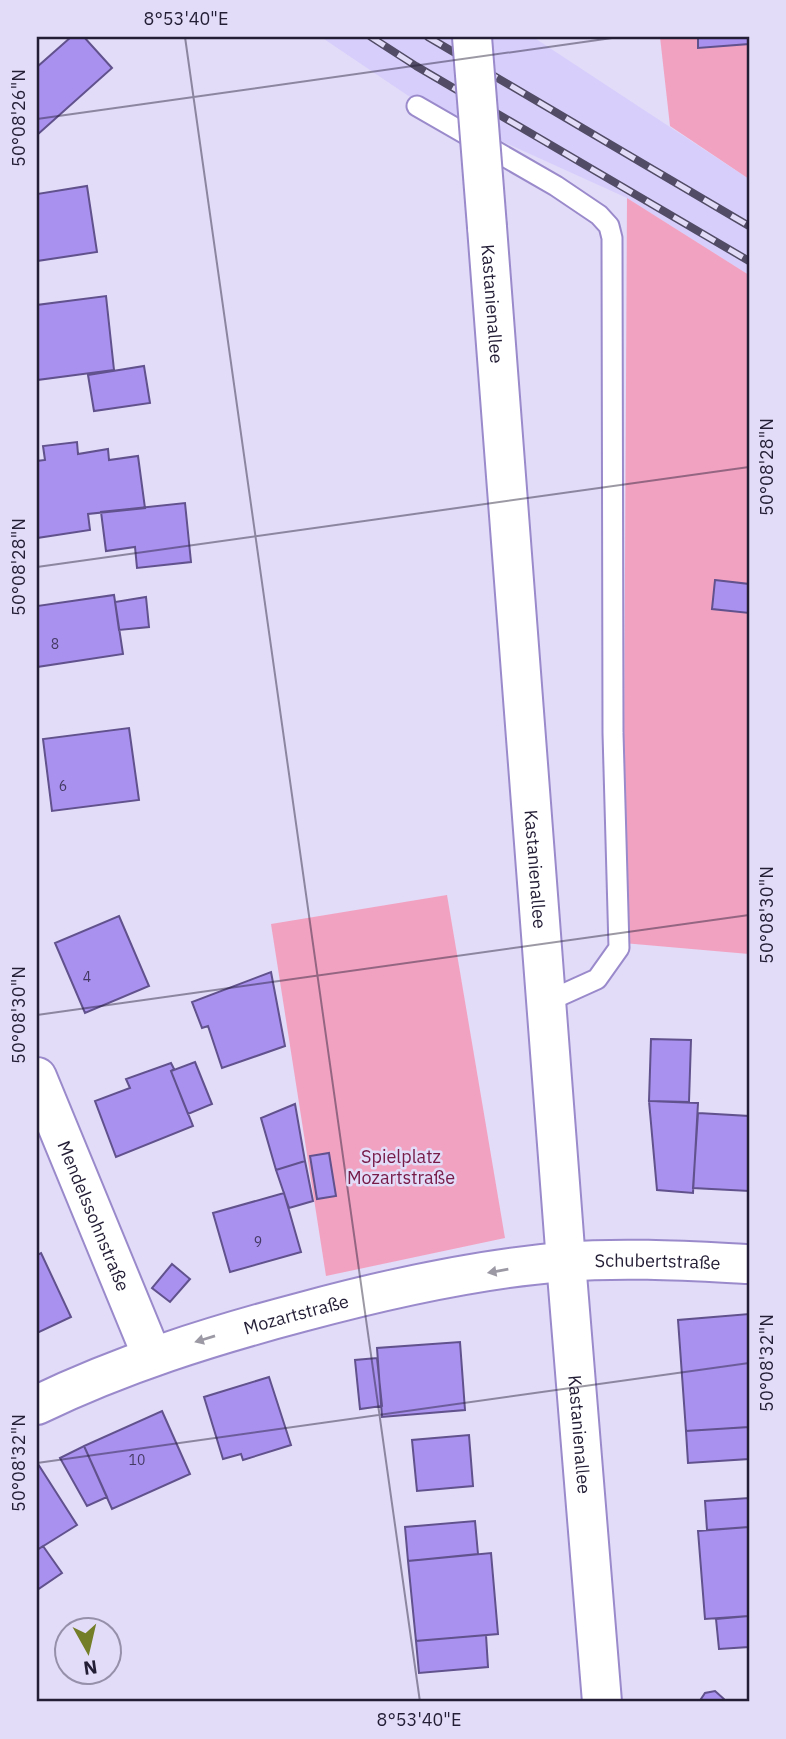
<svg xmlns="http://www.w3.org/2000/svg" width="786" height="1739" viewBox="0 0 786 1739" font-family="'IBM Plex Sans',sans-serif">
<style>
.built{fill:#d7cefc}
.green{fill:#f2a2c1}
.building{fill:#a991ef;stroke:#61518d;stroke-width:2}
.lines{fill:none;stroke-linecap:round;stroke-linejoin:round}
.service-casing{stroke:#9a8acb;stroke-width:23}
.minor-casing{stroke:#9a8acb;stroke-width:42}
.service{stroke:#fff;stroke-width:19}
.minor{stroke:#fff;stroke-width:38}
.rail-casing{stroke:#534c66;stroke-width:8}
.rail{stroke:#e2dcf8;stroke-width:5;stroke-dasharray:16;stroke-linecap:butt}
.minor-bridge-casing{stroke:#9a8acb;stroke-width:42;stroke-linecap:butt}
.minor-bridge{stroke:#fff;stroke-width:38}
.oneway{fill:#9c99a5}
.ticks{fill:none;stroke:#241d36;stroke-width:2;stroke-opacity:0.45}
.labels{text-anchor:middle;dominant-baseline:central;stroke-width:5;stroke-linejoin:round;paint-order:stroke}
.number-label{font-size:14px;fill:#453a64}
.street-label{font-size:18px;fill:#241d36;stroke:#e2dcf8}
.park-label{font-size:18px;fill:#761a48;stroke:#e2dcf8}
.neatline{fill:none;stroke:#241d36;stroke-width:2.5}
.ticks-label{font-size:18px;text-anchor:middle;fill:#241d36}
</style>
<rect width="100%" height="100%" fill="#e2dcf8"/>
<path class="built" d="M321,37H533L749,179V275L627,198L422,105Z"/>
<path class="green" d="M660,37H749V179L670,126Z
M627,198L749,275V954L623,943Z
M447,895L505,1238L326,1276L271,924Z"/>
<path class="building" d="M71,37H84L112,68L37,135V67Z
M698,37H749V44L698,48Z
M87,186L97,252L37,261V194Z
M106,296L114,370L37,380V305Z
M144,366L150,403L94,411L88,375Z
M77,442L78,454L108,449L109,460L138,456L145,508L88,514L90,530L37,538V461L45,460L43,446Z
M185,503L191,562L137,568L135,547L106,551L101,512Z
M715,580L749,584V613L712,609Z
M114,595L123,654L37,667V606Z
M146,597L149,627L119,630L115,602Z
M129,728L139,800L52,811L43,739Z
M119,916L149,986L85,1013L55,943Z
M271,972L285,1046L222,1068L208,1026L202,1028L192,1002Z
M651,1039L691,1040L689,1102L649,1101Z
M195,1062L212,1104L188,1114L171,1071Z
M171,1063L174,1069L171,1071L193,1126L116,1157L95,1101L130,1088L126,1079Z
M649,1101L698,1103L693,1193L657,1190Z
M295,1104L305,1161L276,1170L261,1118Z
M698,1113L749,1116V1191L693,1188Z
M329,1153L336,1196L317,1199L310,1156Z
M305,1161L313,1201L289,1208L276,1170Z
M284,1193L301,1252L230,1272L213,1213Z
M41,1253L71,1317L37,1333V1255Z
M172,1264L190,1279L170,1302L152,1288Z
M749,1314V1427L686,1431L678,1320Z
M460,1342L465,1410L382,1417L377,1348Z
M377,1358L382,1406L360,1409L355,1360Z
M269,1377L291,1445L243,1460L241,1454L223,1459L204,1397Z
M162,1411L190,1474L112,1509L84,1446Z
M749,1427V1459L688,1463L686,1431Z
M469,1435L473,1486L417,1491L412,1440Z
M84,1446L107,1497L87,1506L60,1458Z
M38,1464L77,1525L37,1550V1465Z
M749,1498V1527L707,1530L705,1501Z
M475,1521L478,1554L408,1561L405,1527Z
M749,1527V1616L705,1619L698,1531Z
M43,1546L62,1573L37,1590V1550Z
M491,1553L498,1634L416,1641L408,1561Z
M749,1616V1647L719,1649L716,1619Z
M486,1635L488,1667L419,1673L416,1641Z
M715,1691L724,1699L725,1702H699L705,1693Z"/>
<g class="lines">
<defs>
<path id="service" d="M417,106L556,186L599,215L609,226L612,238L613,733L619,948L597,979L546,1002"/>
<g id="minor">
<path id="s1" d="M487,227L566,1262L602,1702"/>
<path id="s2" d="M37,1077L152,1356"/>
<path id="s3" d="M37,1405C122,1364 211,1336 302,1312C387,1289 475,1269 563,1262C625,1257 688,1261 749,1264"/>
</g>
</defs>
<use href="#service" class="service-casing"/>
<use href="#minor" class="minor-casing"/>
<use href="#service" class="service"/>
<use href="#minor" class="minor"/>
<defs>
<path id="rail" d="M371,37L416,66L749,261
M428,37L749,226"/>
</defs>
<use href="#rail" class="rail-casing"/>
<use href="#rail" class="rail"/>
<defs>
<path id="minor-bridge" d="M472,37L487,227"/>
</defs>
<use href="#minor-bridge" class="minor-bridge-casing"/>
<use href="#minor-bridge" class="minor-bridge"/>
</g>
<defs><path id="oneway-solid" d="M-6-.8H1V-3.2L6.5 0L1 3.2V.8H-6Z" transform="scale(1.75)"/></defs>
<g class="oneway">
<use href="#oneway-solid" transform="translate(498 1271) rotate(170)"/>
<use href="#oneway-solid" transform="translate(205 1339) rotate(163)"/>
</g>
<path class="ticks" d="M185,37L420,1702M37,119L619,37M37,567L749,467M37,1015L749,915M37,1463L749,1363"/>
<g class="labels">
<g class="number-label">
<text x="55" y="644">8</text>
<text x="63" y="786">6</text>
<text x="87" y="977">4</text>
<text x="258" y="1242">9</text>
<text x="137" y="1460">10</text>
</g>
<g class="street-label">
<text stroke="none"><textPath href="#s1" startOffset="77">Kastanienallee</textPath></text>
<text stroke="none"><textPath href="#s1" startOffset="644">Kastanienallee</textPath></text>
<text stroke="none"><textPath href="#s2" startOffset="150">Mendelssohnstraße</textPath></text>
<text stroke="none"><textPath href="#s3" startOffset="642">Schubertstraße</textPath></text>
<text stroke="none"><textPath href="#s3" startOffset="275">Mozartstraße</textPath></text>
<text stroke="none"><textPath href="#s1" startOffset="1211">Kastanienallee</textPath></text>
</g>
<g class="park-label">
<text x="401" y="1156">Spielplatz<tspan x="401" dy="21">Mozartstraße</tspan></text>
</g>
</g>
<rect width="786" height="1739" fill="none" stroke="#e2dcf8" stroke-width="77"/>
<g transform="translate(88 1651) rotate(172)"><circle r="33" fill="#e2dcf8" stroke="#9690aa" stroke-width="2"/>
<path d="M0-5L12 26L0 18L-12 26Z" fill="#747d28"/>
<text y="-10" font-size="19" font-weight="bold" text-anchor="middle" fill="#241d36">N</text>
</g>
<rect x="38" y="38" width="710" height="1662" class="neatline"/>
<g class="ticks-label">
<text x="186" y="25">8°53'40"E</text>
<text transform="translate(19 118) rotate(-90)" y="6">50°08'26"N</text>
<text transform="translate(767 467) rotate(-90)" y="6">50°08'28"N</text>
<text transform="translate(19 567) rotate(-90)" y="6">50°08'28"N</text>
<text transform="translate(767 915) rotate(-90)" y="6">50°08'30"N</text>
<text transform="translate(19 1015) rotate(-90)" y="6">50°08'30"N</text>
<text transform="translate(767 1363) rotate(-90)" y="6">50°08'32"N</text>
<text transform="translate(19 1463) rotate(-90)" y="6">50°08'32"N</text>
<text x="419" y="1726">8°53'40"E</text>
</g>
</svg>
